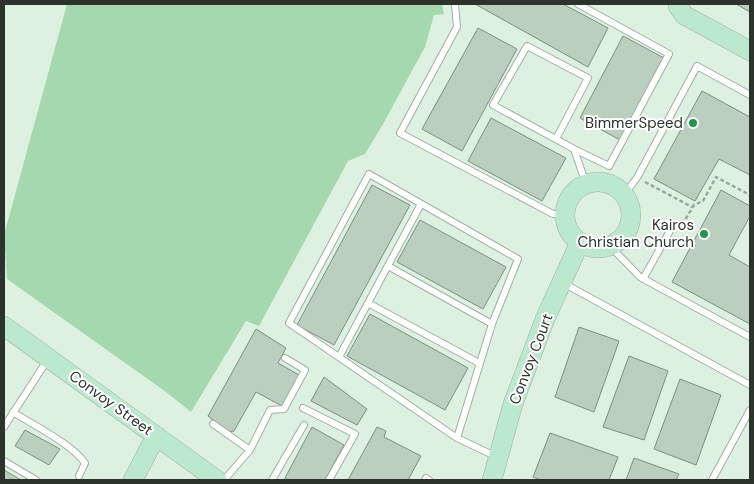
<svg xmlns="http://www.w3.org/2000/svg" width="754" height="484" viewBox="0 0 754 484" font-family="'DM Sans',sans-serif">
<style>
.green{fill:#a5d8ae}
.building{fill:#bccfbf;stroke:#7d8f80}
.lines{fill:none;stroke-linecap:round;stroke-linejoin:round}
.lane-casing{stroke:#9eb0a1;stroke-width:8}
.secondary-casing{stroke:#9eb0a1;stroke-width:20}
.path{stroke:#9ba99d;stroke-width:2.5;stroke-dasharray:4 2.5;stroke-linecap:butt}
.lane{stroke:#fff;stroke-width:6}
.secondary{stroke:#bce8cd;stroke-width:19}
.poi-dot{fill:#26924a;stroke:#fff;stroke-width:2}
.labels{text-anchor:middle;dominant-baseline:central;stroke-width:4;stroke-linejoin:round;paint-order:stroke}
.poi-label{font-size:15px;fill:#2c332d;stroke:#fff;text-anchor:end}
.street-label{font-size:15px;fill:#2c332d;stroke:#fff}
</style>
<rect width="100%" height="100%" fill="#def1e1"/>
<path class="green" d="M67,4H442L444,14L434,15L425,47L382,126L365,154L348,161L259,326L246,321L191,412L166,392L7,279L4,235Z"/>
<path class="building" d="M475,4H563L608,28L588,67Z
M736,4H750V12Z
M478,28L517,49L462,151L422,129Z
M623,36L664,58L620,140L580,118Z
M702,91L750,117V175L719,159L695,201L654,179Z
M491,118L566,158L542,201L468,161Z
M372,185L410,205L334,345L297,325Z
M721,190L750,206V216L729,255L750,267V324L672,282Z
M420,220L506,267L483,309L397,262Z
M370,314L468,368L445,410L347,356Z
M579,327L619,341L594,412L555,397Z
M256,329L286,348L278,363L299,375L282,406L256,392L234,431L228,432L208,416Z
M629,356L668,371L644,440L603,427Z
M324,377L367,409L357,425L311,401Z
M680,379L721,395L696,465L654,449Z
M312,427L344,445L325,480H288L285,478Z
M377,427L386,431L384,437L421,456L408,480H348Z
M25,430L60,449L49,465L15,446Z
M550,433L618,457L609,480H541L533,477Z
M634,458L679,474L676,480H626Z
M4,470L21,480H4Z"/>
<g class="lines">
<defs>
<path id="lane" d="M455,4L457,27L400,133L553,214H565
M556,139L588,78L527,46L493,105L574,149L586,184
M574,149L609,166L669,54L578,4
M625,194L638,176L697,66L750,95
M610,246L640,277L750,337
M388,266L492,324
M643,279L672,227
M563,283L750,385
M368,303L479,363
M339,357L421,204
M303,408L355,434L329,480
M13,412C33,425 72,444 85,463L79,476
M213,424L250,450
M4,427L48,359
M457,438L492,324L518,259L369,174L289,323L457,438L497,457
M4,461L36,480
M224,480L250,450L270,410L284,409L305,370L285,358
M272,480L304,425
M425,480L426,478L429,480
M712,480L750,410"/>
<path id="secondary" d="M678,6L684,15L750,51
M565 215a33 33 0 1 1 66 0a33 33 0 1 1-66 0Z
M4,326L217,480
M133,480L156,436
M492,480L513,404L545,319L580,242"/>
</defs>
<use href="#lane" class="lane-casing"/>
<use href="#secondary" class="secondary-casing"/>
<path class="path" d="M645,182L692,207
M680,222L685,220L694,205L703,201L716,177L750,195
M750,248V249"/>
<use href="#lane" class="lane"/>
<use href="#secondary" class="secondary"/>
</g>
<g class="poi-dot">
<circle cx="693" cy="123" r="5"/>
<circle cx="704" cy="234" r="5"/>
</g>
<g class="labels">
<g class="poi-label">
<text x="683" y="123">BimmerSpeed</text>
<text x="694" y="225">Kairos<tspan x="694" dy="17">Christian Church</tspan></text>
</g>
<g class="street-label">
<text transform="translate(531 359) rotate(-69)">Convoy Court</text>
<text transform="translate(111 403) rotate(36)">Convoy Street</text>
</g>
</g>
<rect width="754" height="484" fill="none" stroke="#2c332d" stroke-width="10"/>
</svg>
